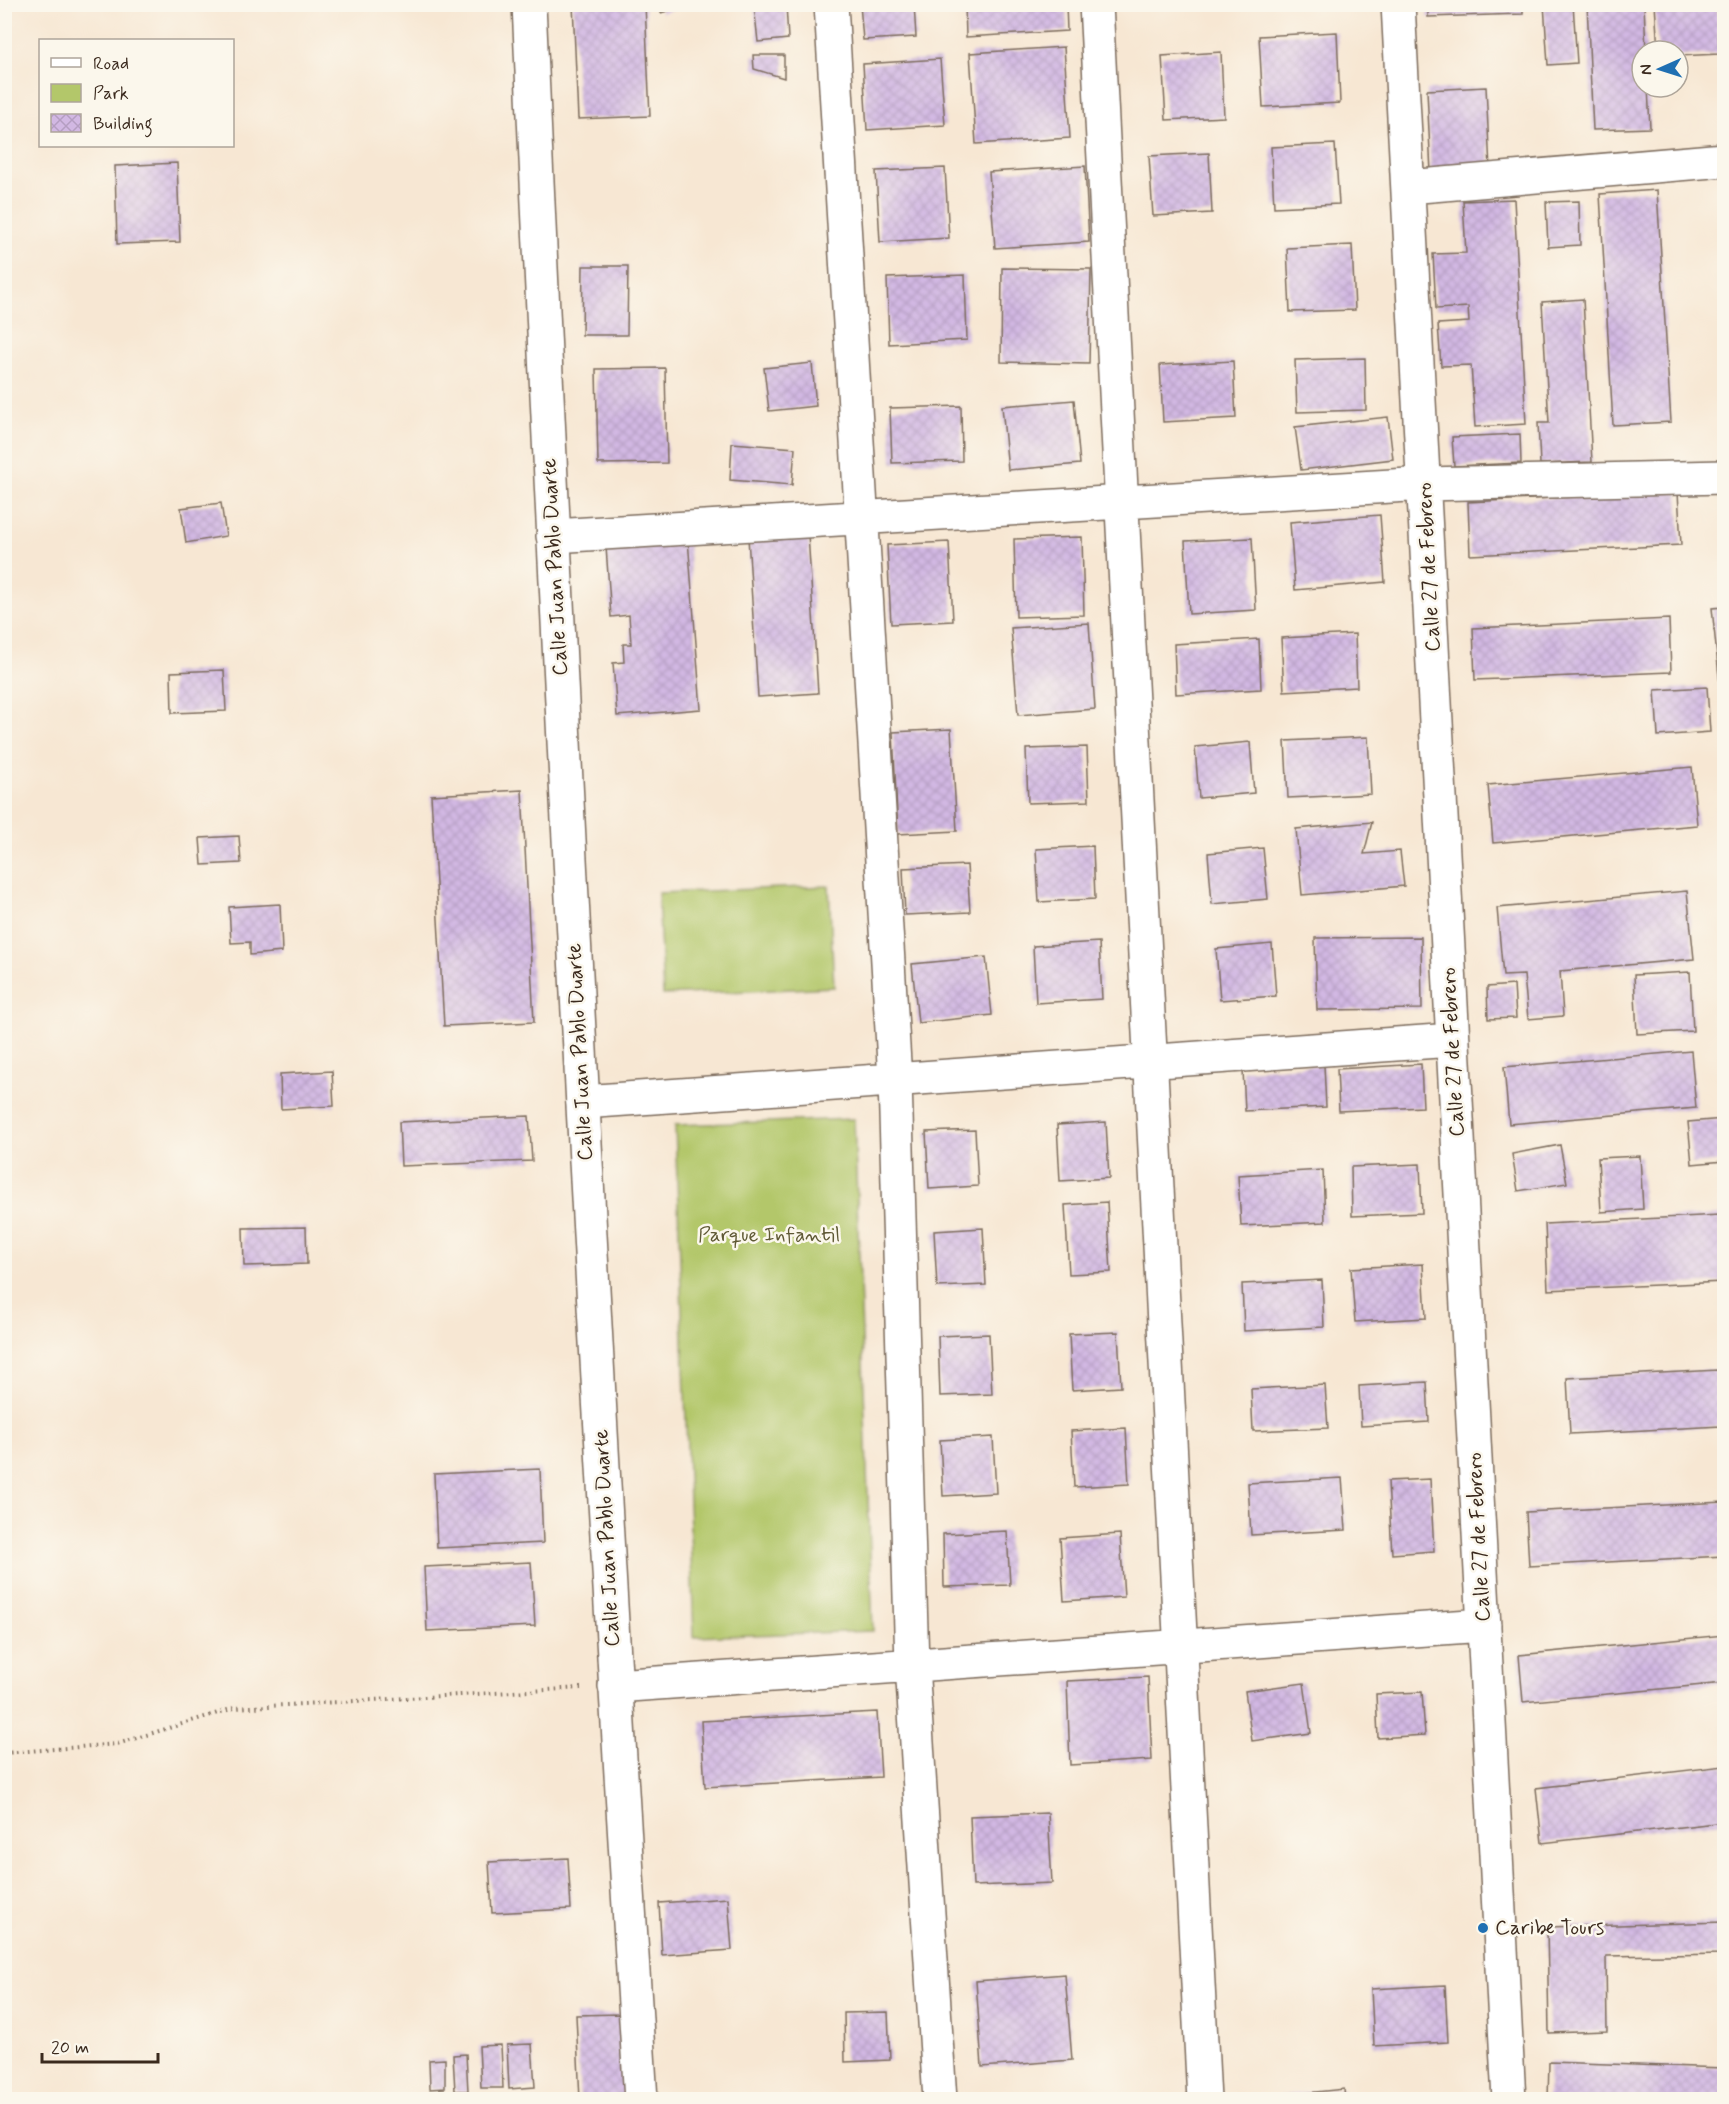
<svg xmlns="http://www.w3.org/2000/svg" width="1729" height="2104" viewBox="0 0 1729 2104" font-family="Mynerve,sans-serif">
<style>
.park{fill:#b3c76a;stroke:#777844;stroke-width:1.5}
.building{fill:url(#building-cross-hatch)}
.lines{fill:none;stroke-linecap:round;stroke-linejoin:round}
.street-casing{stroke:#7d6c5d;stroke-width:36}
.secondary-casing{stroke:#7d6c5d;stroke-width:36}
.path{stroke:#7d6c5d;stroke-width:4;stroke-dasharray:1.5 4.5;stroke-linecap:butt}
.street{stroke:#fff;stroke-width:33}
.secondary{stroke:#fff;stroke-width:33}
.poi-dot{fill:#1f6fb2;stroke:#fbf7ec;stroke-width:2}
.labels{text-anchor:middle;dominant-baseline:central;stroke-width:5;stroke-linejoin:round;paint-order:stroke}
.street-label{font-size:21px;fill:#3b2a1e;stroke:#fbf7ec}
.park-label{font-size:21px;fill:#5f5935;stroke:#fbf7ec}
.poi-label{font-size:21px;fill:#3b2a1e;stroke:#fbf7ec;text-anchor:start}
</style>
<defs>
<pattern id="building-cross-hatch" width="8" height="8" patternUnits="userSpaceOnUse" patternTransform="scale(1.5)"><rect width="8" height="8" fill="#d2b8e3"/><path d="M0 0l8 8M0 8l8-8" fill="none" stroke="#b59ec2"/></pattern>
</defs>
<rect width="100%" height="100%" fill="#fbf7ec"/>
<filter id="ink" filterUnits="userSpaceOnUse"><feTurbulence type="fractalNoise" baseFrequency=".0167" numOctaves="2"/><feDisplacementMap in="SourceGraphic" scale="12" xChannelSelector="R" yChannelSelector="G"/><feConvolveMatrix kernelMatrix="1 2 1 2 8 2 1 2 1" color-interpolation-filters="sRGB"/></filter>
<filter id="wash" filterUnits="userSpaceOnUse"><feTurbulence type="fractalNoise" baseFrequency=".008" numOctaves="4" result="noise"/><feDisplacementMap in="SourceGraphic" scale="24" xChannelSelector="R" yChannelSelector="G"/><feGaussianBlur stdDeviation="1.35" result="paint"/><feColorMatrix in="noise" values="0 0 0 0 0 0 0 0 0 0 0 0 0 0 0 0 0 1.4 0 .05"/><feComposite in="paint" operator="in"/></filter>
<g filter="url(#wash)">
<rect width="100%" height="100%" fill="#f7e7d3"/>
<path class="park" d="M829,886L834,987L663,995L658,893Z
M854,1119L873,1631L694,1637L675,1125Z"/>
<g id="blocks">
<path class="building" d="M573,4H645L650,116L578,119Z
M662,4H687V5L661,13Z
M754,4H786L788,39L758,42Z
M860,4H914L916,37L863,40Z
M965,4H1066L1067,31L966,37Z
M1428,4H1523V14L1428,17Z
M1544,4H1573L1577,63L1548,65Z
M1587,4H1644L1646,51H1642V87H1648L1650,128L1593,130Z
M1655,4H1717L1719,54L1678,56V51H1658Z
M1337,32L1340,103L1263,107L1259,36Z
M1064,47L1070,138L976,144L970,53Z
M1221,52L1224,117L1166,120L1162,56Z
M753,55H784V78L754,69Z
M940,59L945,125L867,130L863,64Z
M1486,87L1490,169L1431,173L1427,90Z
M1335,144L1339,204L1274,207L1271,147Z
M1209,153L1212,213L1153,216L1149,156Z
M177,163L180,242L117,244L115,166Z
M1085,166L1089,242L995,248L989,172Z
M945,168L949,238L880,242L876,171Z
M1657,190L1671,422L1613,425L1600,194Z
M1514,199L1526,424L1475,427L1471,365L1441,366L1438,324L1469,322L1468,307L1436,309L1433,254L1466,253L1463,201Z
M1579,201L1580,245L1548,247L1546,202Z
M1352,245L1355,310L1290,312L1287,248Z
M583,266H628L627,335H582Z
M1002,268L1091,269L1089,364L1001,362Z
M965,275L967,340L889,344L887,278Z
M1583,299L1592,462L1540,464L1538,423H1549L1542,302Z
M1365,358L1366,410L1297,412L1295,360Z
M1233,361L1236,418L1163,422L1160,365Z
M812,363L816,406L769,411L764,368Z
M665,368L667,463L598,464L596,369Z
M1074,400L1080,464L1008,470L1002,406Z
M961,406L962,461L892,463L890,408Z
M1388,417L1393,459L1301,470L1295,427Z
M1520,434L1521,463L1454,466L1452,437Z
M732,443L795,448L792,485L730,480Z
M1678,492L1681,545L1470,555L1468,502Z
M221,503L226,536L186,543L181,508Z
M1380,515L1385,582L1295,590L1290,522Z
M807,518L818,693L758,697L747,521Z
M687,526L701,709L617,716L613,663L624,662L623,644H631L629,615L611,617L605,533Z
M1082,537L1084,615L1016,617L1014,539Z
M1252,538L1256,610L1189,614L1185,541Z
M949,542L953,621L891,624L887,545Z
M1724,607V685L1720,686L1712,608Z
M1669,619L1671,672L1475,680L1473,628Z
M1089,623L1095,709L1018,715L1011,628Z
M1355,634L1357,687L1284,691L1281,638Z
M1259,639L1261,689L1176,694L1174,644Z
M224,670L226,711L172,713L171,672Z
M1707,687L1710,732L1658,736L1655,690Z
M951,729L957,831L898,834L893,732Z
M1368,737L1371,794L1288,798L1285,741Z
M1250,742L1254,793L1199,798L1195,747Z
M1087,747L1089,801L1028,803L1026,749Z
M1692,767L1697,825L1493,843L1488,785Z
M522,790L534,1022L444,1026L431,795Z
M1372,822L1364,854L1400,851L1404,886L1302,895L1296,829Z
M239,836L241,863L202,865L200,838Z
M1093,846L1095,899L1039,902L1036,849Z
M1263,848L1268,899L1212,904L1208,853Z
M967,865L970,912L905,915L903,868Z
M1687,891L1694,959L1560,971L1563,1016L1528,1019L1524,975L1503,976L1497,908Z
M280,904L282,952L250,955V942L231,943L229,907Z
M1421,937L1422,1009L1317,1010L1315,938Z
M1099,942L1102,999L1036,1003L1033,946Z
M1272,944L1276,996L1220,1000L1216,949Z
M986,957L992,1015L918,1023L912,964Z
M1690,972L1693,1031L1637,1034L1634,975Z
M1514,985L1516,1018L1488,1019L1487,987Z
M1691,1051L1696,1108L1509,1124L1504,1067Z
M1421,1064L1423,1107L1339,1111L1337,1069Z
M1324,1065L1326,1107L1245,1111L1243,1070Z
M332,1071L334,1106L281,1109L280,1074Z
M529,1116L532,1161L401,1166L399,1122Z
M1724,1119V1161L1692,1164L1688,1122Z
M1106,1122L1109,1178L1060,1181L1057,1125Z
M975,1130L978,1186L929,1189L926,1132Z
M1560,1145L1567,1183L1518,1191L1512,1154Z
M1640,1156L1643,1209L1601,1212L1598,1158Z
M1420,1164L1422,1213L1352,1216L1351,1167Z
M1323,1170L1325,1222L1241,1226L1238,1175Z
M1107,1202L1111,1272L1069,1274L1065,1205Z
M1720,1215L1723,1282L1548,1290L1545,1224Z
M306,1227L307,1264L244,1266L243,1228Z
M983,1228L986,1285L937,1287L934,1231Z
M1423,1264L1426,1318L1355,1322L1351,1268Z
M1322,1280L1324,1327L1244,1331L1242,1284Z
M1118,1332L1121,1387L1072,1390L1069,1334Z
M989,1334L992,1394L940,1396L938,1336Z
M1718,1370L1721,1426L1570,1434L1567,1378Z
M1427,1382L1429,1422L1361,1426L1359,1386Z
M1325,1385L1328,1428L1253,1431L1251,1389Z
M1126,1428L1129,1484L1074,1487L1071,1431Z
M993,1437L996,1493L943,1496L940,1440Z
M540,1469L543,1543L437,1548L434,1474Z
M1342,1478L1346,1530L1251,1535L1248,1483Z
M1430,1479L1434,1551L1392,1554L1388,1481Z
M1724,1502V1556L1529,1566L1526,1512Z
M1007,1531L1010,1585L944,1587L943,1534Z
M1120,1534L1124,1597L1064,1601L1060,1538Z
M531,1562L535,1626L427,1631L424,1567Z
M1724,1635V1683L1523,1702L1519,1655Z
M1148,1677L1152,1760L1070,1765L1067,1681Z
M1304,1683L1311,1733L1252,1741L1245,1691Z
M1422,1692L1425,1735L1378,1738L1376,1694Z
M877,1712L881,1777L705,1787L701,1721Z
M1724,1766V1822L1542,1843L1536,1788Z
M1048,1813L1052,1883L973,1886L970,1816Z
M568,1858L571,1909L492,1913L489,1862Z
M728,1898L732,1950L662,1955L659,1903Z
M1724,1922V1954L1606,1956L1607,2031L1549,2033L1547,1927Z
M1065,1974L1072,2060L982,2067L976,1981Z
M1445,1985L1448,2042L1374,2046L1371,1989Z
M888,2012L890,2060L845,2062L844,2013Z
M621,2014L626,2100H580L576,2015Z
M532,2044L535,2087L509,2089L507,2045Z
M501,2045L503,2088H481L479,2046Z
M466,2054L468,2091H455L453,2055Z
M445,2059V2088L430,2089L429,2060Z
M1549,2062L1724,2068V2100H1548Z
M1344,2089L1345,2100H1268V2097Z"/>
</g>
</g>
<g filter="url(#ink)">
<use href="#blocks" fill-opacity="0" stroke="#7d6c5d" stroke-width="1.5"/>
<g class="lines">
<defs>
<path id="street" d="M831,4L895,1080L912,1665L940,2100
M1096,4L1204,2100
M1398,4L1509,2100
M1408,187L1724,160
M553,536L1425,484L1724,477
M583,1102L1452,1040
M615,1686L1484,1625"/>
<path id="secondary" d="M529,4C560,703 597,1402 641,2100"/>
</defs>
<use href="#street" class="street-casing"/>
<use href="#secondary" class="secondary-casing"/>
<path class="path" d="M4,1753L117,1744L234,1708L581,1688"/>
<use href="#street" class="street"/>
<use href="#secondary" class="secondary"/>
</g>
</g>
<circle class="poi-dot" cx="1483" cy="1928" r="6"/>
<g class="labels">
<g class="street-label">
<text transform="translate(555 567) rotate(-93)">Calle Juan Pablo Duarte</text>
<text transform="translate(1429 567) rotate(-93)">Calle 27 de Febrero</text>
<text transform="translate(580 1052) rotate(-93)">Calle Juan Pablo Duarte</text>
<text transform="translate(1453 1052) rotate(-93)">Calle 27 de Febrero</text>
<text transform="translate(1479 1537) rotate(-93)">Calle 27 de Febrero</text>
<text transform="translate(607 1538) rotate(-93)">Calle Juan Pablo Duarte</text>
</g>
<g class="park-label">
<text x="769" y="1235">Parque Infantil</text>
</g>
<g class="poi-label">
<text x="1495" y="1928">Caribe Tours</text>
</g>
</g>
<rect width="1729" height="2104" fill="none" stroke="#fbf7ec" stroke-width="24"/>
<rect x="39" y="39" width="195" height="108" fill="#fbf7ec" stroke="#aea59a" stroke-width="1.5"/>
<rect x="51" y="58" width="30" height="9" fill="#ffffff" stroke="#aea59a" stroke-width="1.5"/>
<text x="93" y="69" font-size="18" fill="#3b2a1e">Road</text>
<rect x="51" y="84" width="30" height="18" fill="#b3c76a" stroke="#aea59a" stroke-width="1.5"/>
<text x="93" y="99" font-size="18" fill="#3b2a1e">Park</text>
<rect x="51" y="114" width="30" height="18" fill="url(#building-cross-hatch)" stroke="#aea59a" stroke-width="1.5"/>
<text x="93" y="129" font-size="18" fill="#3b2a1e">Building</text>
<g transform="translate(1660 69) rotate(267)"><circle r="28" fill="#fbf7ec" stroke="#aea59a" stroke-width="1.5"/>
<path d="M0-4.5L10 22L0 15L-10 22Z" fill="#1f6fb2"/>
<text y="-9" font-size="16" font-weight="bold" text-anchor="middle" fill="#3b2a1e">N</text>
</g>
<path d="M42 2053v9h116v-9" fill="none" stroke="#3b2a1e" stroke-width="3"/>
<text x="51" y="2053" font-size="18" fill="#3b2a1e" stroke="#fbf7ec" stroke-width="4.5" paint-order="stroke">20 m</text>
</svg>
